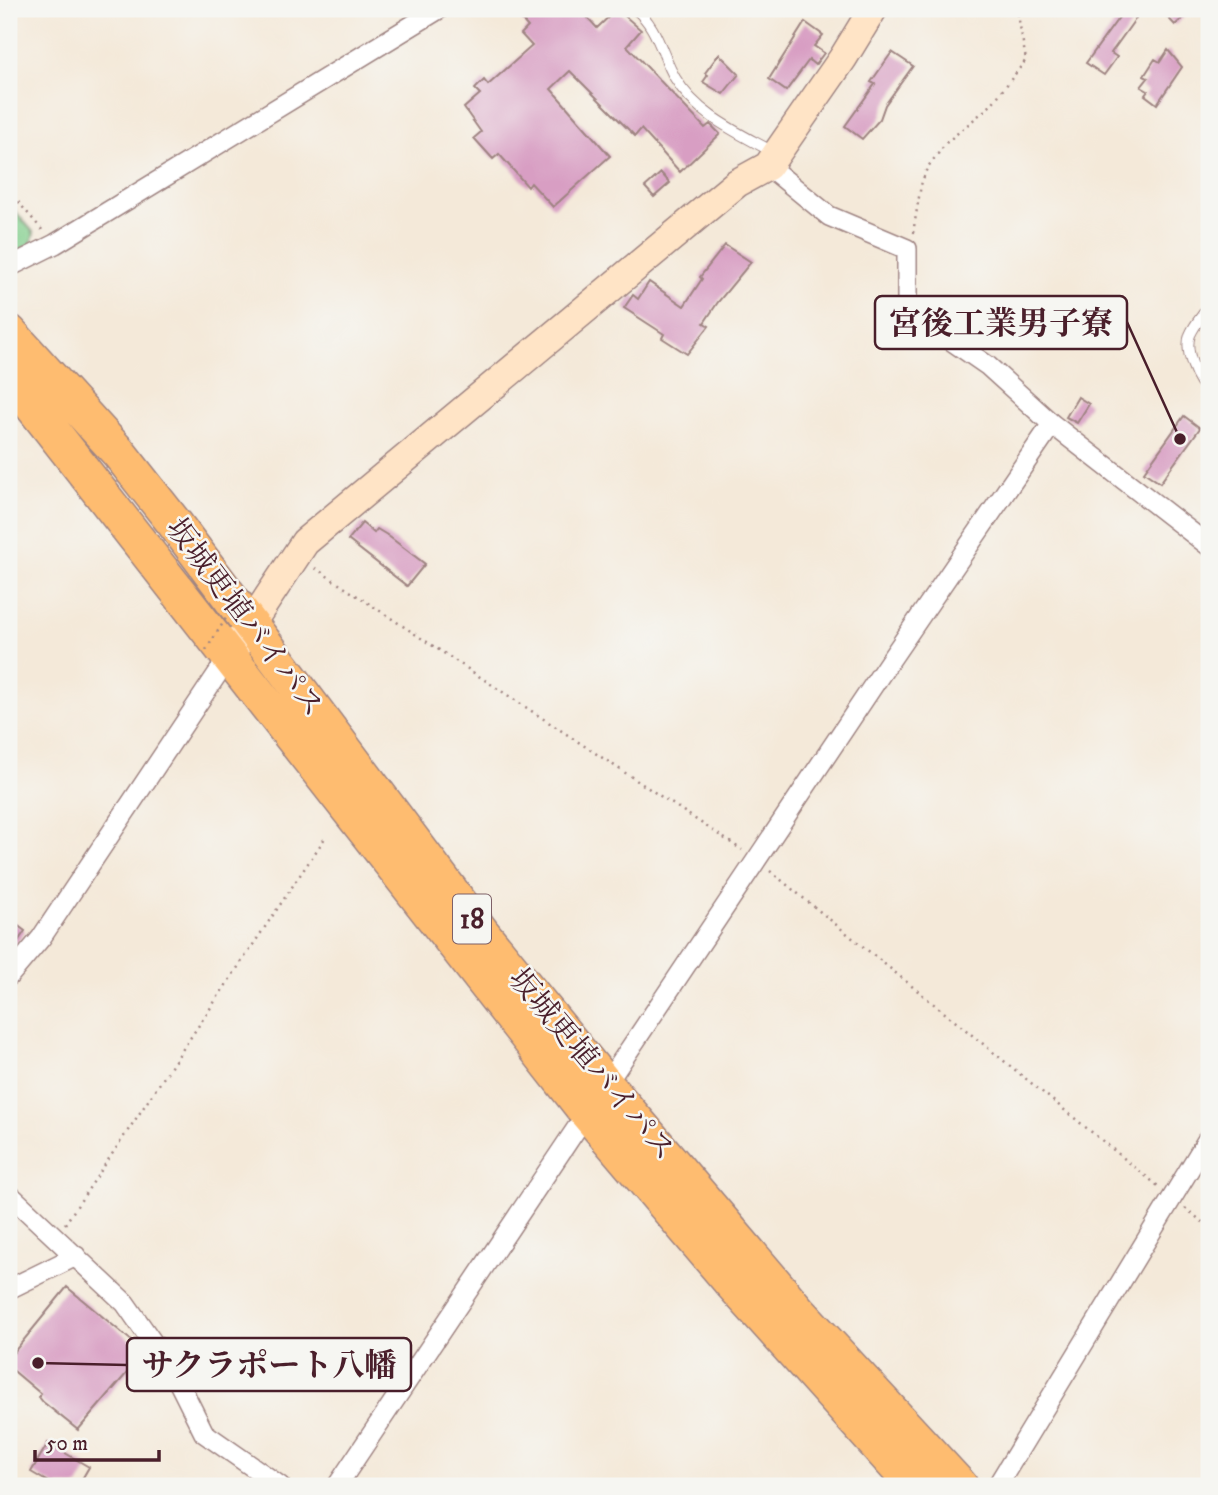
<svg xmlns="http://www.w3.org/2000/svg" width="1218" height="1495" viewBox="0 0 1218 1495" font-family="'IM FELL DW Pica','Noto Serif JP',serif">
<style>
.green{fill:#81ce8c;stroke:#66765c;stroke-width:2}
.building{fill:#d89ec3}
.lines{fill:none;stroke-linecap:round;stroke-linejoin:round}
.lane-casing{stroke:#9f8482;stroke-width:12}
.street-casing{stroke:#9f8482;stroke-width:22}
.secondary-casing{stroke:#9f8482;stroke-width:31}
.highway-casing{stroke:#9f8482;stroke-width:38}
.path{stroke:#9f8482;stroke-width:2.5;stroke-dasharray:2 5;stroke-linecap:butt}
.lane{stroke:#fff;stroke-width:10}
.street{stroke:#fff;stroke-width:19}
.secondary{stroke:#ffe4c6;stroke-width:28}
.highway{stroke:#febc70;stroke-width:35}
.path-bridge{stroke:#9f8482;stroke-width:2.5;stroke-dasharray:2 5;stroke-linecap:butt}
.labels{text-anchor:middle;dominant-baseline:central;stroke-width:5;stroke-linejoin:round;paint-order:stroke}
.shield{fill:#f6f6f2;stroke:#7e6067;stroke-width:2}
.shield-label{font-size:28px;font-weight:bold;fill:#4a1f2b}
.street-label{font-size:30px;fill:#4a1f2b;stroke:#f6f6f2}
.leader{fill:none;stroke:#4a1f2b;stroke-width:2.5}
.callout-dot{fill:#4a1f2b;stroke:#f6f6f2;stroke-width:2.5}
.callout{fill:#f6f6f2;stroke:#4a1f2b;stroke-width:2.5}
.callout-label{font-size:32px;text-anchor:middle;font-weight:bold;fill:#4a1f2b}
</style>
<rect width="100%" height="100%" fill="#f6f6f2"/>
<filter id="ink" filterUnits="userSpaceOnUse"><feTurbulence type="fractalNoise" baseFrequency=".0143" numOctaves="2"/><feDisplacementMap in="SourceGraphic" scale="14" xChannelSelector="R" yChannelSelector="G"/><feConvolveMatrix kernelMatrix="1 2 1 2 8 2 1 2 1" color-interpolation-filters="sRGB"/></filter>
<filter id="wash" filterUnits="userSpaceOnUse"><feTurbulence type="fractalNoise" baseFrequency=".00686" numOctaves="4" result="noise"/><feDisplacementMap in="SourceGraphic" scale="28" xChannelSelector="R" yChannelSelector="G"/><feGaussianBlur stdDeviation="1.57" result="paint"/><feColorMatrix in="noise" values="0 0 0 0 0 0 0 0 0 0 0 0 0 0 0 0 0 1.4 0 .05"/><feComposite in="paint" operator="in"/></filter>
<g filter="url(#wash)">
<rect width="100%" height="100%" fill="#f4e9d9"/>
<path class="green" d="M9,204L34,233L31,244L9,256Z"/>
<g id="blocks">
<path class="building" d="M533,9H580L597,28L617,9L641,30L627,46L705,128L710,124L720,134L680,172L641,129L635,136L570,71L551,89L610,156L553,207L531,183L528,187L499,154L493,159L474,138L481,132L464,108L480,94L475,89L484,80L488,85L532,46L521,34L528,27L521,19Z
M1125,9L1136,18L1111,53L1117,57L1104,75L1086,63Z
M1160,9H1193L1175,25Z
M805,22L823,35L814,46L824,53L815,65L809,60L786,91L769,79Z
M1168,50L1182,67L1157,104L1145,95L1148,91L1141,87L1148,78L1144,76L1155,59L1160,62Z
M892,52L913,66L885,105L880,119L862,139L845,126L875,84L871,82Z
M719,54L739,74L723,94L703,82L708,75L705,73Z
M661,173L670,183L654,197L645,187Z
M725,245L751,262L718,302L704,323L709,326L687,354L662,338L664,334L624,308L633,295L638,299L649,282L684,306L702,279L700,277Z
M1078,397L1089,404L1077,423L1066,417Z
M1184,416L1200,428L1160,483L1144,472Z
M362,523L374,533L377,529L387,535L425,564L407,586L348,540Z
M9,919L25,931L9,954Z
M67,1287L145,1352L78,1430L43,1402L39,1397L41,1394L9,1367V1358Z
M48,1443L89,1467L78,1486H55L31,1472Z"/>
</g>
</g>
<g filter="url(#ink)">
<use href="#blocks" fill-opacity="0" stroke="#9f8482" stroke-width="2"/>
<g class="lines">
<defs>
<path id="lane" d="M635,9C657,25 662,56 675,78C697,115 737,132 773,152
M1209,306C1203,315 1194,325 1190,335C1184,351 1197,382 1209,391"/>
<path id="street" d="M9,267L55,244L439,9
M1052,424L1209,546
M9,976L41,938L230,655
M9,1194L125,1303L174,1373L204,1433L280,1486
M9,1289L76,1256
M337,1486L889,662L1052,424L988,366L907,310V249L829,216L768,166
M997,1486L1209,1137"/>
<path id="secondary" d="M230,655L305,542L737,183L768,166L843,58L873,9"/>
<path id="highway" d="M9,332L119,453L175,524L482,933L607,1086L799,1312L960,1486
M9,376L587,1113L729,1280L914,1486"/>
</defs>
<use href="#lane" class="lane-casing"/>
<use href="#street" class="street-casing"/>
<use href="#secondary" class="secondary-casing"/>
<use href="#highway" class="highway-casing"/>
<path class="path" d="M9,191L43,231
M913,233L921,185L927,168L947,142L991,105L1026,60L1017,9
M315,568L742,850
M770,871L1158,1186
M1185,1208L1209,1227
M65,1224L325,838"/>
<use href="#lane" class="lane"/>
<use href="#street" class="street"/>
<use href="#secondary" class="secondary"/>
<use href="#highway" class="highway"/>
<path class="path-bridge" d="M206,650L245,588"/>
</g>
</g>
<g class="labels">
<rect class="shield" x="453" y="894.5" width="38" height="49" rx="5"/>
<g class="shield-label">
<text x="472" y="919">18</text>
</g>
<g class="street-label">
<text transform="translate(244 618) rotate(53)">坂城更埴バイパス</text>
<text transform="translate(591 1065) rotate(50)">坂城更埴バイパス</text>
</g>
</g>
<path class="leader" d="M1180 439L1127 322M38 1363L127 1365"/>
<g class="callout-dot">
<circle cx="1180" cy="439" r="7"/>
<circle cx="38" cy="1363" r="7"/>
</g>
<g class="callout">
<rect x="875" y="296" width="252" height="53" rx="7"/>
<rect x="127" y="1338" width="284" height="53" rx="7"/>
</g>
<g class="callout-label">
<text x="1001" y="334">宮後工業男子寮</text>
<text x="269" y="1376">サクラポート八幡</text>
</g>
<rect width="1218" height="1495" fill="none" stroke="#f6f6f2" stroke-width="35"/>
<path d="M35 1450v10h124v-10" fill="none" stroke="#4a1f2b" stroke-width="3.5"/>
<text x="46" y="1450" font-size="21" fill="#4a1f2b" stroke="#f6f6f2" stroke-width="5" paint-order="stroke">50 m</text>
</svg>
